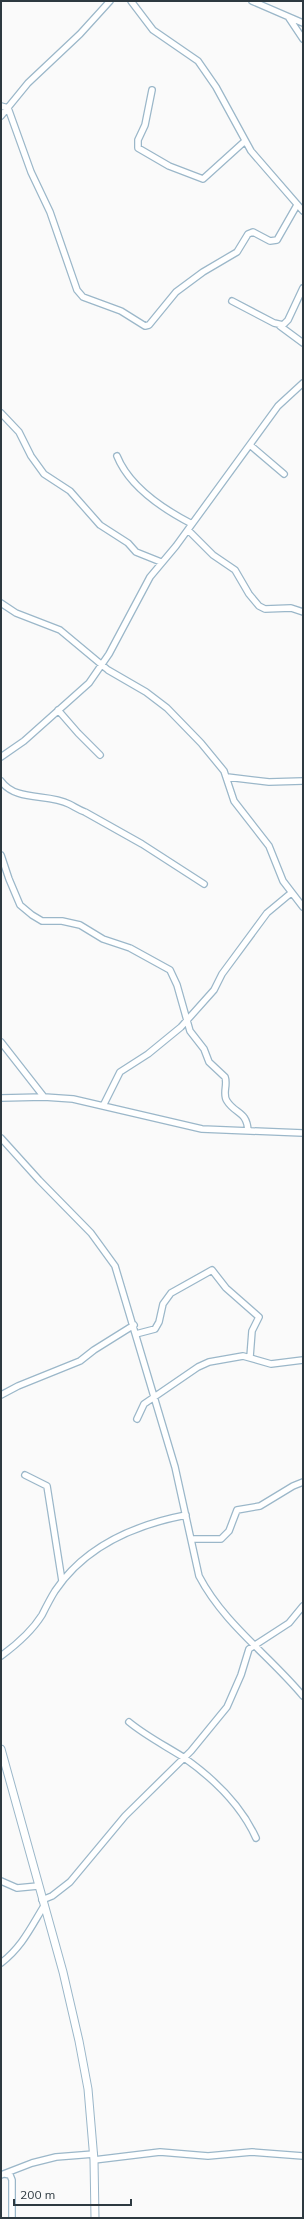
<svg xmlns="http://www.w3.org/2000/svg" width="304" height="2219" viewBox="0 0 304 2219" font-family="Mulish,sans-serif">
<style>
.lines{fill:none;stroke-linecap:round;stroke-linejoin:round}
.minor-casing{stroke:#9bb7c9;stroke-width:8}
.major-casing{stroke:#9bb7c9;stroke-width:9}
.minor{stroke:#fff;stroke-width:5.5}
.major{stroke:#fff;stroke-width:7}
</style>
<rect width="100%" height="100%" fill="#fafafa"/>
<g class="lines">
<defs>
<path id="minor" d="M131,1L153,30L198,61L216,87L251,151L303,211
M252,1L303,23
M289,18L303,39
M152,90L145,125L138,140V148L169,166L203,179L245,141
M1,106L8,108L31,172L50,212L77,290L83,297L121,311L145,326L149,325L176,292L203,272L237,252L248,234L253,232L270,241L277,240L297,205
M1,116L28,83L80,34L110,1
M232,301L274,323L283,325L288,320L303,288
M280,326L303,343
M1,413L19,432L31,456L44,474L70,491L100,525L128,543L136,552L161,562
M250,445L284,474
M117,456C129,486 163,509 192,524
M188,530L213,555L235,570L249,594L259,606L265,609L291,608L303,612
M1,603L16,613L60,630L108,670L146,692L167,708L201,743L224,771L234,801L269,846L283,881L303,907
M58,710L78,733L100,755
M1,757L24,741L89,683L109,654L150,577L176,546L278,406L303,383
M227,777L269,782L303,781
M1,781C16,802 48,793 69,804C75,807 79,810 85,812L142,844L204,884
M1,855L9,879L20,905L32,915L42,921H62L80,925L103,939L130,948L170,970L177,985L190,1031L204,1049L209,1062L225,1077C228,1085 222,1094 227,1101C235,1114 247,1111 248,1131
M1,1042L44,1097
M1,1098L44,1097L73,1099L202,1129L303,1133
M103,1106L120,1072L148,1054L181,1027L214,990L222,974L267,913L291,893
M1,1138L39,1180L91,1233L115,1266L175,1467L199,1576C224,1624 269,1655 303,1696
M136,1334L155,1329L159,1322L163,1304L171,1293L212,1270L226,1288L259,1317L252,1331L250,1357
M1,1395L18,1386L80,1361L94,1350L134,1325
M137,1419L144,1404L198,1367L209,1362L243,1356L271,1364L303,1360
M25,1475L47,1486L62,1581
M191,1539H221L229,1531L237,1510L260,1506L293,1486L303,1482
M1,1656C16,1645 32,1631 42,1615C46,1607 50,1599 55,1591C85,1546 134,1525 186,1515
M129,1722C146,1736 164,1745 183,1757C213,1778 241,1805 256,1838
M1,1881L17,1888L38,1886
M42,1900L52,1896L70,1882L125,1816L191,1751L227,1707L241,1675L249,1649L289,1623L303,1606
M1,1963C22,1947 31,1927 44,1906
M94,2160L160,2152L208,2156L252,2152L303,2156
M5,2174L10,2175L12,2180V2218
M1,2175L32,2163L56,2157L94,2154"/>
<path id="major" d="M1,1749L63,1972L79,2041L88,2089L94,2160L95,2218"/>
</defs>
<use href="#minor" class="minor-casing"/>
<use href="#major" class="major-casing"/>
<use href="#minor" class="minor"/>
<use href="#major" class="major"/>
</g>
<rect width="304" height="2219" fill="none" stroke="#2d3940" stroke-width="4"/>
<path d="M14 2199v6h117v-6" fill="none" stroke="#2d3940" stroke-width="2"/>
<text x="20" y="2199" font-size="12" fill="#2d3940" stroke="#fafafa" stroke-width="3" paint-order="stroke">200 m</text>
</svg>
